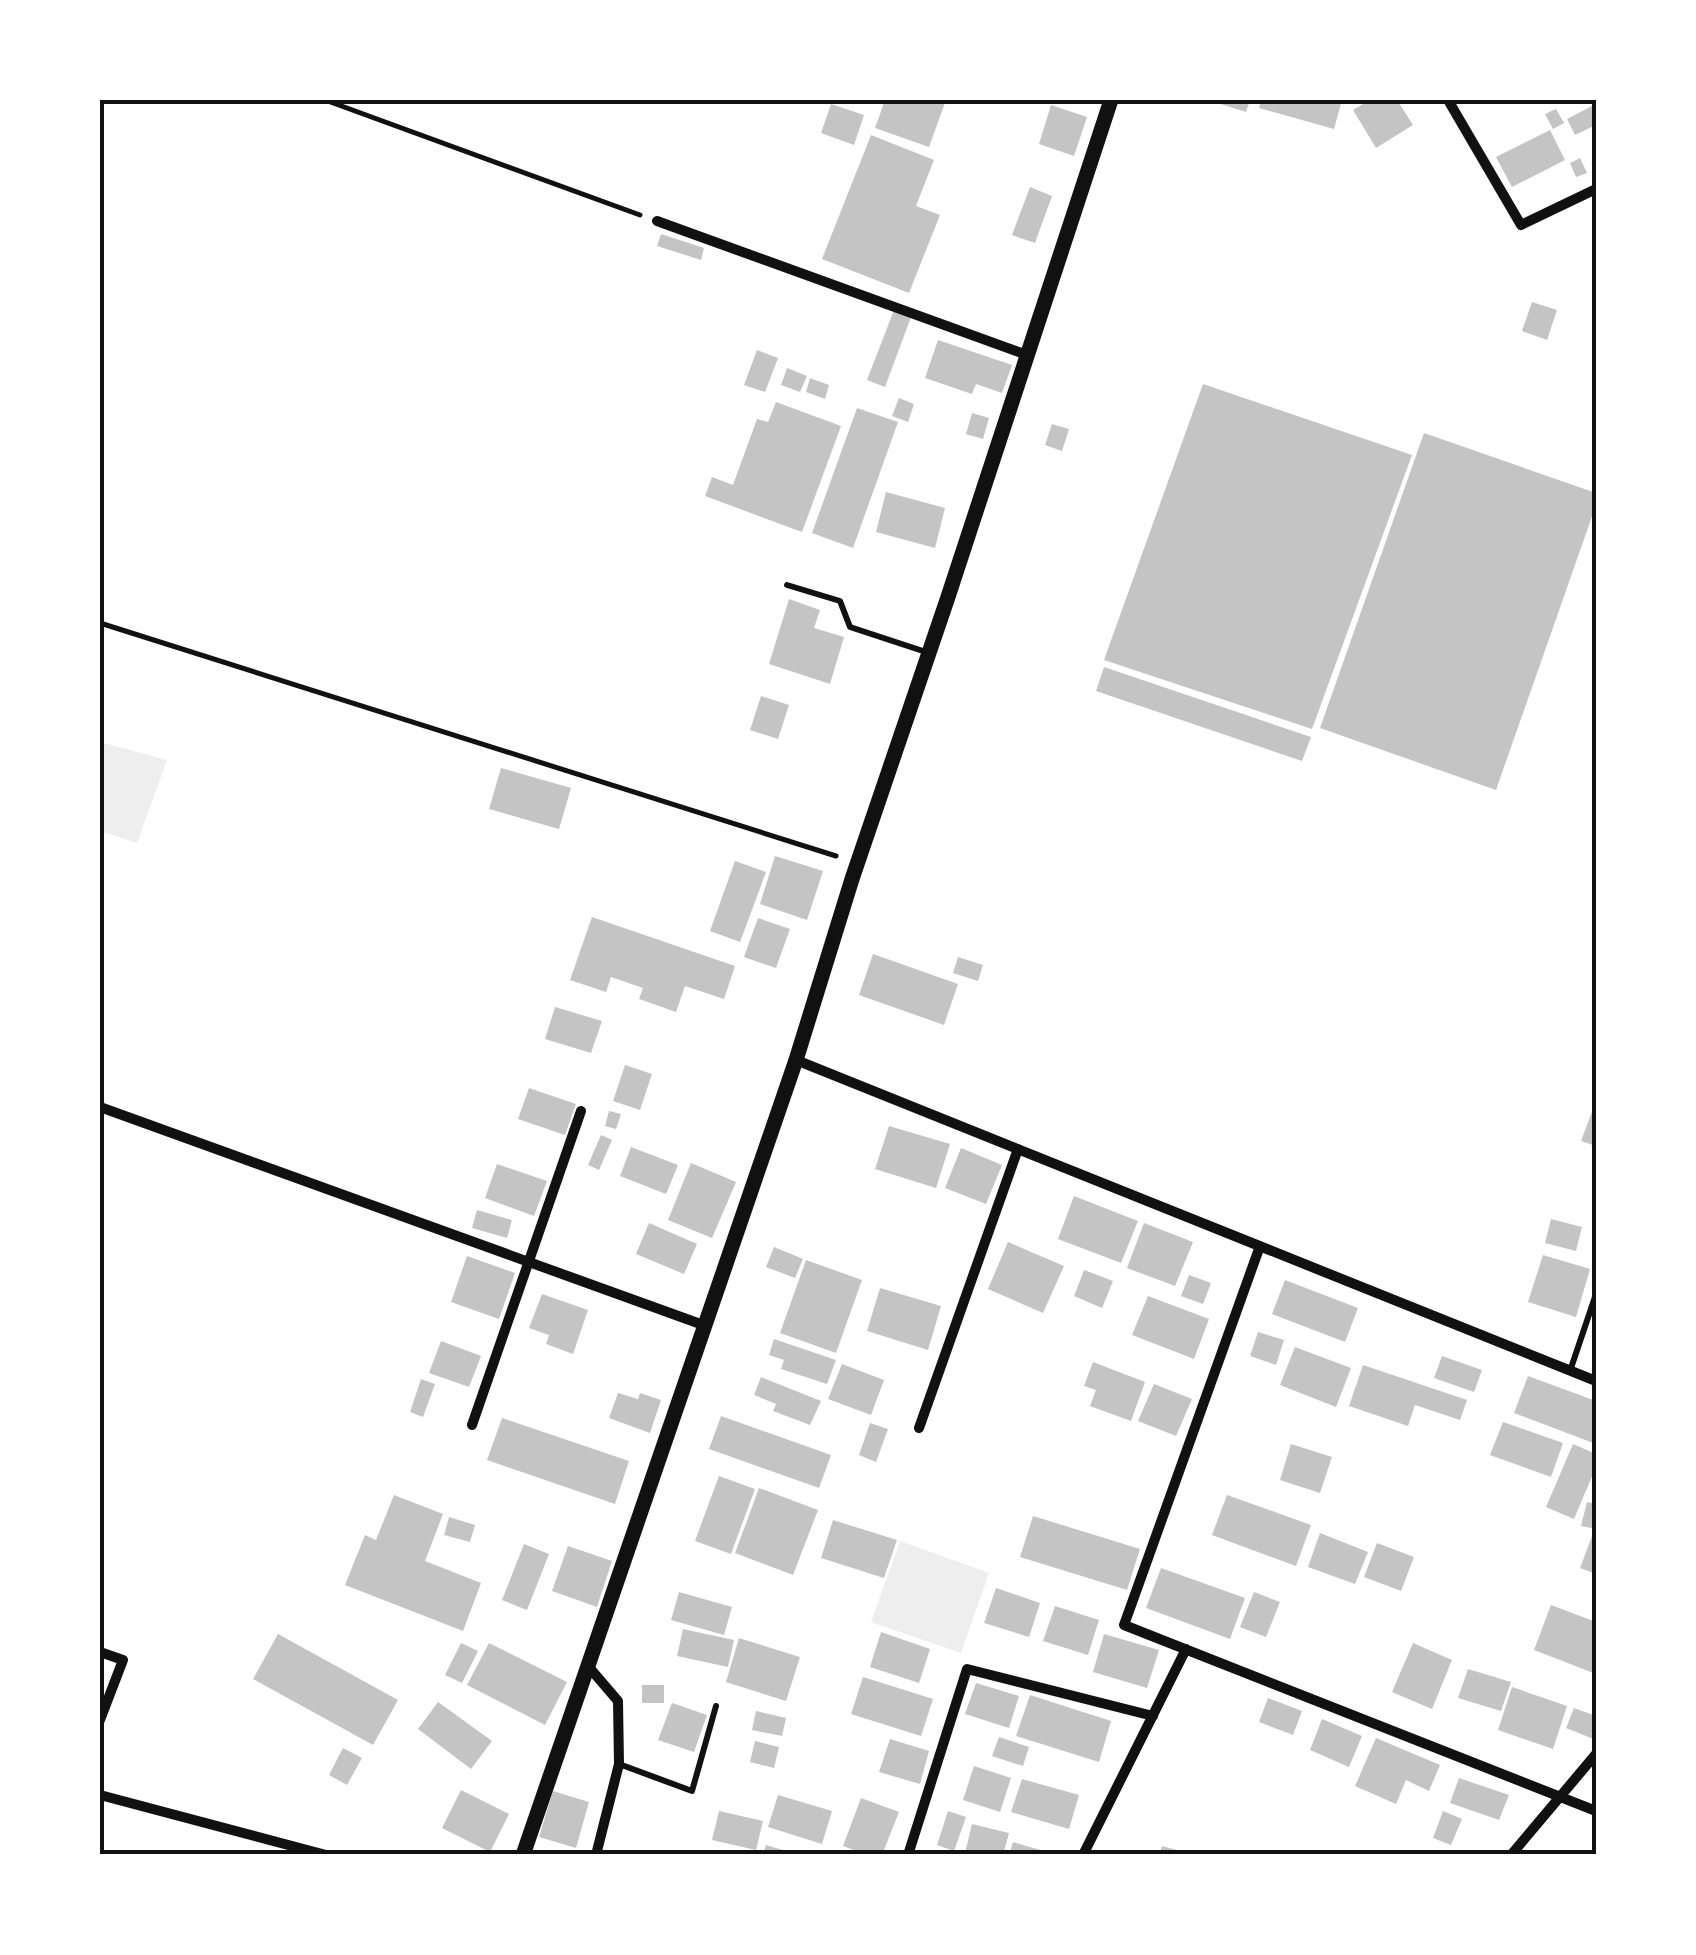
<svg xmlns="http://www.w3.org/2000/svg" width="1696" height="1955" viewBox="0 0 1696 1955" font-family="'Nunito Sans',sans-serif">
<style>
.green{fill:#eee}
.building{fill:#c4c4c4}
.lines{fill:none;stroke-linecap:round;stroke-linejoin:round}
.path{stroke:#111;stroke-width:5}
.service{stroke:#111;stroke-width:6}
.minor{stroke:#111;stroke-width:10}
.tertiary{stroke:#111;stroke-width:15}
.neatline{fill:none;stroke:#111;stroke-width:4}
</style>
<rect width="100%" height="100%" fill="#fff"/>
<path class="green" d="M100,742L167,760L137,843L100,831Z
M900,1541L989,1573L961,1653L871,1622Z"/>
<path class="building" d="M885,100H946L929,147L875,128Z
M1208,100H1250L1246,112Z
M1261,100H1342L1334,129L1259,108Z
M1370,100H1397L1413,125L1376,148L1353,110Z
M831,104L864,115L854,145L821,133Z
M1596,104V125L1575,135L1567,119Z
M1051,105L1087,117L1074,156L1039,144Z
M1556,109L1564,123L1553,129L1545,114Z
M1550,130L1565,160L1512,187L1496,157Z
M871,135L934,160L916,206L940,215L909,293L822,259Z
M1580,158L1587,173L1576,177L1570,163Z
M1030,187L1052,196L1035,243L1012,235Z
M661,234L704,248L701,260L657,246Z
M1532,302L1557,310L1547,340L1522,331Z
M894,310L911,317L885,387L867,380Z
M938,340L1012,365L1002,393L976,384L972,394L925,378Z
M757,350L778,358L765,392L744,385Z
M787,368L807,376L800,392L781,385Z
M810,378L829,385L825,399L806,392Z
M1203,384L1412,455L1312,729L1104,660Z
M899,398L914,404L908,422L892,416Z
M776,402L841,426L802,532L705,496L712,477L733,485L757,419L768,422Z
M857,408L898,422L853,548L812,533Z
M972,413L989,418L983,439L966,434Z
M1052,424L1069,429L1062,451L1045,445Z
M1424,433L1596,493V505L1496,790L1320,728Z
M886,492L945,508L935,548L876,532Z
M789,599L820,610L814,628L844,637L830,684L769,664Z
M1104,667L1311,737L1302,761L1096,691Z
M761,696L789,705L778,739L750,730Z
M501,768L571,788L559,829L489,809Z
M775,856L823,871L807,920L760,904Z
M735,861L766,872L740,942L710,931Z
M592,917L735,966L724,999L685,986L676,1012L639,999L643,988L611,977L606,992L570,980Z
M758,918L790,929L776,968L744,957Z
M873,954L958,984L944,1025L859,995Z
M958,957L983,965L978,981L953,973Z
M555,1007L602,1021L591,1053L545,1039Z
M625,1065L652,1074L640,1110L613,1101Z
M529,1088L576,1104L565,1135L518,1119Z
M1596,1101V1146L1581,1141Z
M609,1111L621,1114L616,1129L605,1126Z
M889,1126L950,1144L936,1188L875,1169Z
M601,1135L612,1140L599,1170L588,1165Z
M631,1147L678,1165L666,1194L620,1176Z
M961,1148L1002,1165L986,1204L945,1188Z
M691,1163L736,1182L712,1238L668,1220Z
M497,1164L547,1181L534,1216L485,1198Z
M1074,1196L1138,1221L1121,1263L1058,1239Z
M477,1210L512,1220L507,1238L472,1228Z
M1551,1219L1582,1227L1576,1251L1545,1243Z
M649,1223L697,1244L684,1274L636,1254Z
M1144,1223L1193,1242L1175,1286L1127,1268Z
M1008,1242L1064,1266L1043,1313L988,1289Z
M774,1247L803,1259L795,1278L766,1267Z
M1543,1255L1590,1269L1576,1317L1528,1302Z
M467,1256L515,1273L499,1319L451,1302Z
M806,1260L862,1280L836,1353L780,1333Z
M1084,1270L1113,1281L1102,1308L1074,1296Z
M1189,1275L1211,1283L1203,1304L1181,1296Z
M1285,1280L1358,1308L1345,1342L1272,1314Z
M880,1288L941,1306L928,1350L867,1331Z
M542,1294L588,1310L573,1354L546,1344L549,1335L529,1328Z
M1148,1296L1209,1319L1194,1359L1132,1335Z
M1258,1332L1284,1340L1276,1365L1250,1356Z
M774,1339L836,1360L827,1384L781,1369L784,1360L769,1355Z
M441,1341L481,1356L469,1387L429,1373Z
M1295,1347L1351,1368L1336,1407L1280,1385Z
M1442,1356L1482,1370L1474,1392L1434,1378Z
M1093,1362L1145,1382L1131,1421L1090,1406L1096,1390L1084,1386Z
M842,1364L884,1380L871,1415L828,1399Z
M1363,1365L1467,1400L1460,1420L1415,1405L1408,1426L1349,1406Z
M1528,1376L1596,1401V1444L1514,1413Z
M761,1377L821,1401L810,1425L773,1411L776,1404L754,1395Z
M421,1379L435,1384L423,1417L410,1412Z
M1154,1384L1192,1399L1176,1436L1138,1421Z
M618,1393L638,1399L640,1393L661,1400L650,1433L609,1418Z
M721,1416L831,1455L819,1488L709,1449Z
M502,1418L629,1461L615,1504L487,1460Z
M1503,1422L1563,1443L1551,1477L1490,1455Z
M870,1423L888,1429L876,1462L859,1455Z
M1291,1444L1332,1457L1320,1493L1280,1480Z
M1573,1444L1596,1454V1467L1574,1519L1546,1507Z
M719,1476L755,1489L731,1554L695,1541Z
M759,1488L818,1510L793,1575L735,1553Z
M394,1495L443,1514L425,1561L481,1583L463,1631L345,1585L365,1535L376,1540Z
M1227,1495L1311,1525L1296,1566L1212,1535Z
M1587,1502L1596,1504V1529L1581,1526Z
M1033,1516L1140,1549L1127,1590L1020,1557Z
M449,1517L475,1525L470,1542L444,1535Z
M833,1520L897,1540L884,1578L821,1558Z
M1320,1533L1368,1552L1355,1584L1308,1567Z
M1592,1536L1596,1537V1574L1580,1568Z
M1377,1543L1414,1557L1401,1591L1364,1577Z
M524,1544L549,1554L527,1610L502,1600Z
M568,1546L612,1561L597,1607L552,1591Z
M1161,1568L1245,1598L1230,1639L1146,1608Z
M996,1588L1040,1603L1029,1637L984,1623Z
M679,1592L732,1607L724,1635L671,1620Z
M1254,1592L1280,1602L1266,1637L1240,1627Z
M1551,1605L1596,1622V1674L1534,1650Z
M1055,1606L1099,1620L1088,1655L1043,1641Z
M683,1629L734,1640L728,1667L677,1656Z
M881,1632L930,1649L919,1683L870,1667Z
M278,1634L398,1700L373,1745L253,1679Z
M1104,1634L1159,1650L1147,1688L1093,1672Z
M739,1638L800,1657L786,1701L726,1682Z
M461,1643L478,1651L462,1683L445,1675Z
M489,1643L567,1682L545,1725L467,1685Z
M1413,1643L1452,1660L1432,1709L1392,1692Z
M1468,1669L1511,1682L1501,1711L1458,1698Z
M863,1677L933,1699L921,1736L851,1714Z
M976,1683L1019,1696L1009,1728L965,1714Z
M642,1685H664V1703H642Z
M1512,1687L1567,1706L1553,1749L1498,1730Z
M1030,1695L1111,1721L1099,1762L1016,1736Z
M1268,1698L1302,1711L1293,1735L1259,1722Z
M438,1702L492,1741L471,1769L418,1729Z
M672,1703L707,1715L694,1752L658,1740Z
M1574,1708L1596,1716V1740L1566,1728Z
M756,1711L786,1718L782,1736L752,1730Z
M1322,1719L1362,1736L1349,1767L1310,1750Z
M999,1737L1029,1747L1023,1766L992,1756Z
M1376,1738L1440,1765L1429,1791L1406,1780L1396,1804L1355,1786Z
M890,1739L929,1751L920,1784L879,1772Z
M755,1741L779,1747L774,1768L750,1762Z
M343,1748L362,1758L347,1785L329,1775Z
M974,1766L1011,1778L1000,1812L963,1800Z
M1459,1778L1509,1795L1499,1820L1450,1803Z
M1022,1779L1079,1795L1069,1829L1011,1812Z
M461,1790L509,1814L490,1852L442,1828Z
M553,1791L589,1802L576,1848L539,1837Z
M778,1795L832,1811L822,1844L768,1827Z
M861,1798L899,1812L882,1855H867L843,1846Z
M719,1811L763,1821L756,1850L712,1840Z
M948,1811L966,1817L954,1851L937,1845Z
M1443,1811L1462,1819L1451,1845L1433,1838Z
M972,1824L1009,1833L1003,1855L965,1853Z
M1013,1842L1054,1854V1855H1009Z
M766,1845L796,1854V1855H763Z
M1162,1846L1191,1854V1855H1159Z"/>
<g class="lines">
<path class="path" d="M325,100L640,215
M100,623L836,856"/>
<path class="service" d="M787,585L840,601L850,627L926,652
M1570,1371L1596,1294
M619,1764L692,1791L716,1706"/>
<path class="minor" d="M1448,100L1521,225L1596,189
M657,221L1027,355
M796,1060L1596,1381
M100,1107L706,1326
M1260,1246L1124,1625L1596,1811
M472,1425L581,1111
M919,1428L1018,1149
M100,1652L123,1660L100,1720
M588,1666L618,1701L619,1764L596,1855
M100,1795L326,1855
M908,1855L967,1669L1153,1716
M1083,1855L1186,1649
M1511,1855L1596,1754"/>
<path class="tertiary" d="M523,1855L796,1060L852,879L948,597L1111,100"/>
</g>
<rect width="1696" height="1955" fill="none" stroke="#ffffff" stroke-width="205"/>
<rect x="102" y="102" width="1492" height="1750" class="neatline"/>
</svg>
